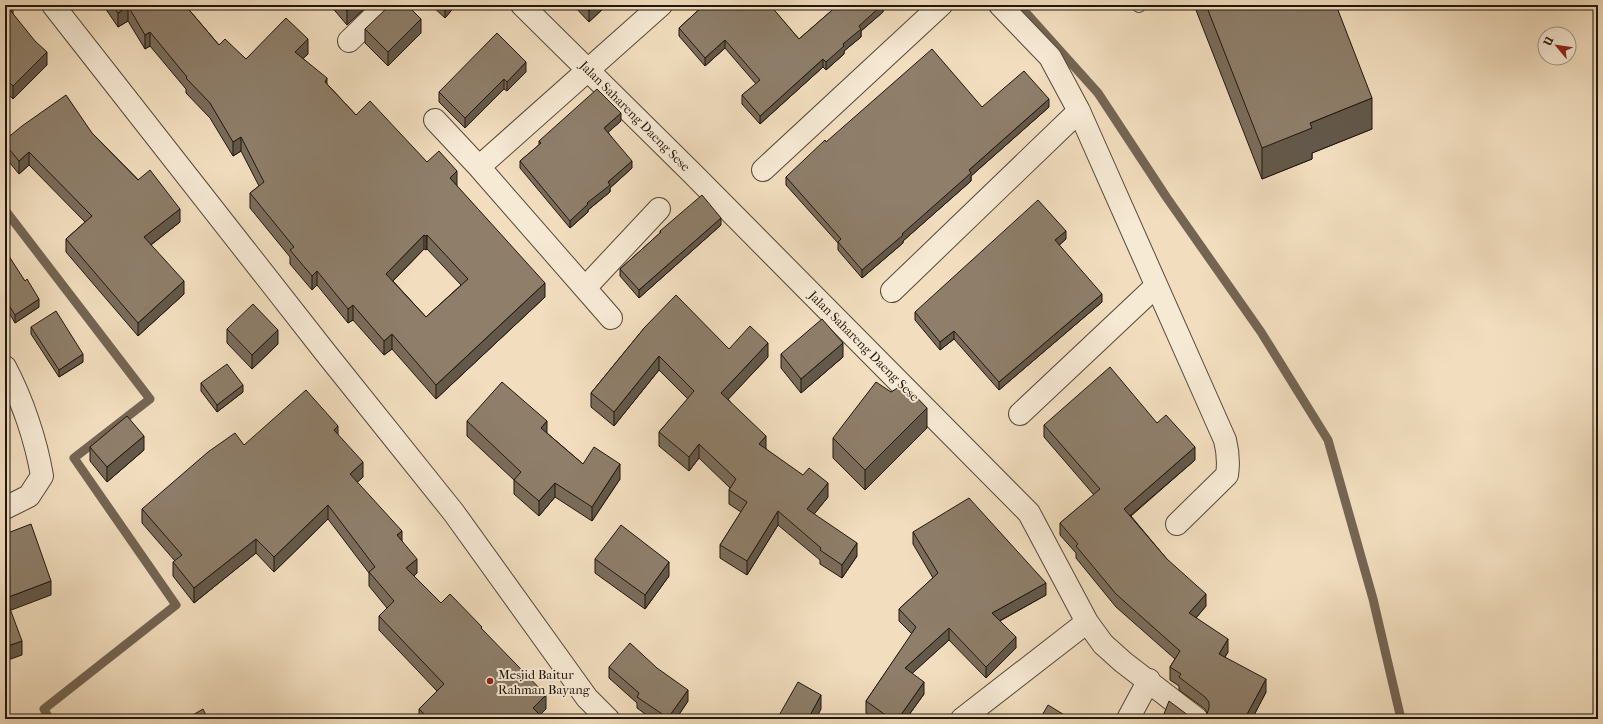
<svg xmlns="http://www.w3.org/2000/svg" width="1603" height="724" viewBox="0 0 1603 724" font-family="'IM FELL French Canon',serif">
<style>
.lines{fill:none;stroke-linecap:round;stroke-linejoin:round}
.stream{stroke:#746553;stroke-width:9}
.service-casing{stroke:#55483a;stroke-width:14}
.minor-casing{stroke:#55483a;stroke-width:24}
.service{stroke:#f7ead5;stroke-width:12}
.minor{stroke:#f7ead5;stroke-width:22}
.wall{fill:#7a6c5b;stroke:#21160d;fill-rule:evenodd}
.shaded-wall{fill:#63584a;stroke:#21160d}
.building{fill:#8e7e6a;stroke:#21160d;fill-rule:evenodd}
.poi-dot{fill:#8f2418;stroke:#f7ead5;stroke-width:1.5}
.labels{text-anchor:middle;dominant-baseline:central;stroke-width:4;stroke-linejoin:round;paint-order:stroke}
.street-label{font-size:13px;fill:#21160d;stroke:#f7ead5}
.poi-label{font-size:13px;fill:#21160d;stroke:#f7ead5;text-anchor:start}
</style>
<rect width="100%" height="100%" fill="#f2debf"/>
<filter id="stains"><feTurbulence type="fractalNoise" baseFrequency=".005" numOctaves="4"/><feColorMatrix values="0 0 0 0 .2 0 0 0 0 .09 0 0 0 0 .02 0 0 0 .5 -.17"/></filter>
<radialGradient id="worn" r=".72"><stop offset=".6" stop-color="#630" stop-opacity="0"/><stop offset="1" stop-color="#630" stop-opacity=".3"/></radialGradient>
<g class="lines">
<path class="stream" d="M1019,5L1098,93L1167,198L1261,332L1328,440L1373,599L1401,719
M5,210L150,399L74,458L176,605L44,709L49,719"/>
<defs>
<path id="service" d="M1139,5V6"/>
<path id="minor" d="M53,5L325,352L454,513L587,698L608,719
M522,5L692,173L1029,513L1087,622L1103,644L1123,662L1197,719
M1000,5L1050,57L1079,111L1225,440C1228,452 1229,462 1227,475L1177,524
M349,41L386,5
M435,120L479,167L611,318
M479,167L661,5
M763,170L941,5
M585,288L659,209
M892,291L1079,111
M5,367C22,399 36,440 42,476L29,496L5,508
M1020,414L1156,286
M962,719L1087,622
M1128,719L1149,680"/>
</defs>
<use href="#service" class="service-casing"/>
<use href="#minor" class="minor-casing"/>
<use href="#service" class="service"/>
<use href="#minor" class="minor"/>
</g>
<path class="wall" d="M5,5L13,14L47,65L13,99L5,91Z
M103,5H185L219,45L246,59L308,54L303,58L356,115L427,162L457,186L545,297L436,399L392,349L384,355L353,320L348,323L317,285L312,290L290,264V257L250,208V193L259,186L241,151L233,156L210,118L186,93V89L150,46L145,49L128,21L118,27ZM424,249L426,250L427,249L461,285L426,317L393,281Z
M297,5H308L302,10Z
M330,5H368L347,25Z
M431,5H456L445,18Z
M573,5H607L589,22Z
M704,5H775L772,8L799,39L838,5H884L883,6V12L861,31V37L844,51V54L826,70L823,67L760,124L742,104V95L756,84L725,48L705,66L679,36V28Z
M1194,5H1336L1372,129L1312,153V159L1262,179Z
M365,29L421,33L388,66L365,43Z
M526,72L507,91L504,89L465,128L439,102V92Z
M982,107H1049L971,176V181L903,241V243L862,278L838,250V243L786,185V177Z
M621,121L608,132L632,168L610,188V192L588,210V212L570,228L520,168V161L539,145V141Z
M92,133L180,222L151,245L184,294L138,336L66,252V239L85,222L29,165L19,174L5,157V140Z
M721,225L639,298L620,276V269L660,233V231Z
M1066,239L1059,245L1102,302L999,390L954,339L940,350L915,320V312Z
M5,250L39,307L15,323L5,306Z
M31,327L83,362L59,377L31,334Z
M645,327L729,349L768,357L728,399L766,449L828,497L814,514L857,556L842,578L820,564V560L778,525L747,575L720,558V545L741,512L729,504V490L730,488L699,458L689,471L659,446V432L688,399L659,370L614,426L591,407V393Z
M227,329L278,344L252,369L227,343Z
M781,354L843,357L801,393L781,368Z
M201,383L243,392L217,412L201,391Z
M467,421L547,433L583,464L620,479L592,521L555,497L539,516L514,494V480L467,436Z
M1157,423L1195,460L1131,516L1206,606L1196,618L1228,652L1225,657L1266,692L1252,719H1162L1189,716L1195,719L1201,718L1207,714V713L1205,709L1179,690V686L1170,680V667L1175,659L1116,607L1076,558V553L1060,535V523L1094,495L1044,437V425Z
M927,428L865,490L833,458V438Z
M338,435L363,477L357,482L402,541L417,573L414,576L441,603L482,629L546,709L540,715L544,719H419V709L437,691L379,630V616L387,608L369,586V573L328,519L274,572L256,553L194,603L173,576V562L175,561L142,523V509L244,445Z
M90,447L144,450L107,482L90,461Z
M913,532L1046,595L1000,621L1016,648L986,678L949,640L912,673L924,694L906,719H874L866,713V701L912,634L899,621V609L933,578L913,544Z
M595,559L669,576L645,609L595,573Z
M609,667L657,668L688,701L676,719H652L637,708V703L609,678Z"/>
<path class="shaded-wall" d="M302,5H308L302,10Z
M353,5H368L347,25V11Z
M450,5H456L445,18V11Z
M595,5H607L589,22V11Z
M768,5H775L768,11Z
M880,5H884L883,6V12L861,31V37L844,51V54L826,70V62L843,44L859,26Z
M128,6V21L118,27V13Z
M13,7V20L10,10Z
M421,19V33L388,66V52Z
M150,32V46L145,49V35Z
M308,39V54L295,66V52Z
M725,40V48L705,66V58Z
M47,52V65L13,99V86Z
M823,59V67L760,124V116Z
M526,62V72L507,91V82Z
M327,78V93L325,82Z
M504,79V89L465,128V118Z
M1372,98V129L1312,153V159L1262,179V148L1310,123Z
M1049,99V107L971,176V181L903,241V243L862,278V270L969,170Z
M621,113V121L604,136V128Z
M241,137V151L233,156V142Z
M29,152V165L19,174V161Z
M632,161V168L610,188V192L588,210V212L570,228V221L587,203L608,182Z
M457,171V186L450,178Z
M180,209V222L144,250V237Z
M721,218V225L639,298V290Z
M1066,231V239L1055,249V240Z
M424,235V249L386,288V274Z
M427,235V249L426,250V236Z
M317,271V285L312,290V276Z
M184,281V294L138,336V323Z
M545,283V297L436,399V385Z
M1102,294V302L999,390V382Z
M39,299V307L15,323V315Z
M353,305V320L348,323V309Z
M278,330V344L252,369V355Z
M954,331V339L940,350V342Z
M392,334V349L384,355V341Z
M768,343V357L721,407V393Z
M843,343V357L801,393V379Z
M83,354V362L59,377V370Z
M659,356V370L614,426V412Z
M243,385V392L217,412V405Z
M927,408V428L865,490V470Z
M547,421V436L541,428Z
M338,426V440L334,430Z
M144,436V450L107,482V467Z
M766,436V450L759,444Z
M699,444V458L689,471V457Z
M1195,447V460L1124,521V509Z
M363,462V477L350,489V474Z
M620,464V479L592,521V507Z
M555,483V497L539,516V501Z
M828,483V497L807,523V509Z
M328,505V519L274,572V557Z
M778,511V525L747,575V561Z
M402,531V545L397,535Z
M256,539V553L194,603V588Z
M857,543V556L842,578V565Z
M417,559V573L406,583V568Z
M669,562V576L645,609V595Z
M51,581V595L6,612V598Z
M1046,583V595L992,625V613Z
M1206,594V606L1189,626V613Z
M949,628V640L905,680V668Z
M1016,637V648L986,678V667Z
M1228,639V652L1219,666V654Z
M22,641V655L5,661V647Z
M1266,679V692L1252,719H1245V718Z
M924,682V694L906,719H898Z
M688,690V701L676,719H668V718Z
M546,695V709L536,719L533,708Z
M821,695V709L816,719H808Z"/>
<path class="building" d="M5,5H12L13,7L10,10L35,41L47,52L13,86L5,78Z
M112,5H185L219,45L225,39L246,59L286,18L308,39L295,52L327,78L325,82L356,115L370,101L427,162L439,151L457,171L450,178L545,283L436,385L392,334L384,341L353,305L348,309L317,271L312,276L290,250L294,247L250,193L264,182L241,137L233,142L210,103L186,78L187,77L150,32L145,35L128,6L118,13ZM424,235L426,236L427,235L468,279L426,317L386,274Z
M342,5H353L347,11Z
M390,5H407L421,19L388,52L365,29Z
M439,5H450L445,11Z
M583,5H595L589,11Z
M704,5H770L799,39L838,5H882L859,26L861,29L843,44L844,46L826,62L823,59L760,116L742,95L760,80L725,40L705,58L679,28Z
M1206,5H1336L1372,98L1310,123L1312,128L1262,148Z
M497,33L526,62L507,82L504,79L465,118L439,92Z
M932,49L982,107L1024,71L1049,99L969,170L971,173L902,234L903,235L862,270L838,242L841,239L786,177L825,140L826,142Z
M597,89L621,113L604,128L632,161L608,182L610,185L587,203L588,204L570,221L520,161L541,143L539,141Z
M66,95L92,133L138,180L150,170L180,209L144,237L184,281L138,323L66,239L92,216L29,152L19,161L5,144V140L22,126Z
M702,195L721,218L639,290L620,269L661,232L660,231Z
M1038,200L1066,231L1055,240L1102,294L999,382L954,331L940,342L915,312Z
M5,250L25,281L27,279L39,299L15,315L5,299Z
M676,295L729,349L750,326L768,343L721,393L766,436L759,444L803,475L809,468L828,483L807,509L857,543L842,565L820,550L821,548L778,511L747,561L720,545L747,502L729,490L736,479L699,444L689,457L659,432L694,391L659,356L614,412L591,393L645,327Z
M253,304L278,330L252,355L227,329Z
M56,311L83,354L59,370L31,327Z
M822,319L843,343L801,379L781,354Z
M227,364L243,385L217,405L201,383Z
M1110,367L1157,423L1166,415L1195,447L1124,509L1167,559L1206,594L1189,613L1228,639L1219,654L1266,679L1245,718L1240,715L1238,719H1162L1169,701L1189,716L1195,719L1201,718L1207,714L1209,708V702L1205,697L1179,677L1181,674L1170,667L1180,651L1116,594L1076,546L1078,544L1060,523L1100,489L1044,425Z
M502,382L547,421L541,428L583,464L594,447L620,464L592,507L555,483L539,501L514,480L521,472L467,421Z
M876,382L891,392L904,384L927,408L865,470L833,438Z
M306,390L338,426L334,430L363,462L350,474L402,531L397,535L417,559L406,568L441,603L450,594L482,627L481,628L546,695L533,708L544,719H429L419,709L444,684L379,616L394,601L369,572L375,567L328,505L274,557L256,539L194,588L173,562L182,555L142,509L208,452L235,433L244,445Z
M127,416L144,436L107,467L90,447Z
M969,498L1046,583L992,613L1016,637L986,667L949,628L905,668L924,682L898,719H891L866,701L916,627L899,609L938,573L913,532Z
M31,524L51,581L6,598L22,641L5,647V534Z
M621,525L669,562L645,595L595,559Z
M630,643L657,668L688,690L668,718L637,697L639,693L609,667Z
M798,682L821,695L808,719H777Z
M1048,705L1071,719H1040Z
M203,709L208,719H186Z"/>
<circle class="poi-dot" cx="490" cy="681" r="4"/>
<g class="labels">
<g class="street-label">
<text transform="translate(635 116) rotate(45)">Jalan Sahareng Daeng Sese</text>
<text transform="translate(864 346) rotate(45)">Jalan Sahareng Daeng Sese</text>
</g>
<g class="poi-label">
<text x="498" y="674">Mesjid Baitur<tspan x="498" dy="15">Rahman Bayang</tspan></text>
</g>
</g>
<rect width="1603" height="724" fill="none" stroke="#f2debf" stroke-width="20"/>
<rect x="6" y="6" width="1591" height="712" fill="none" stroke="#21160d" stroke-width="2"/>
<rect x="10" y="10" width="1583" height="704" fill="none" stroke="#21160d"/>
<g transform="translate(1557 46) rotate(299)"><circle r="19" fill="#f7ead5" stroke="#a19585"/>
<path d="M0-3L7 15L0 10L-7 15Z" fill="#8f2418"/>
<text y="-6" font-size="11" font-weight="bold" text-anchor="middle" fill="#21160d">U</text>
</g>
<rect width="100%" height="100%" filter="url(#stains)"/>
<rect width="100%" height="100%" fill="url(#worn)"/>
</svg>
